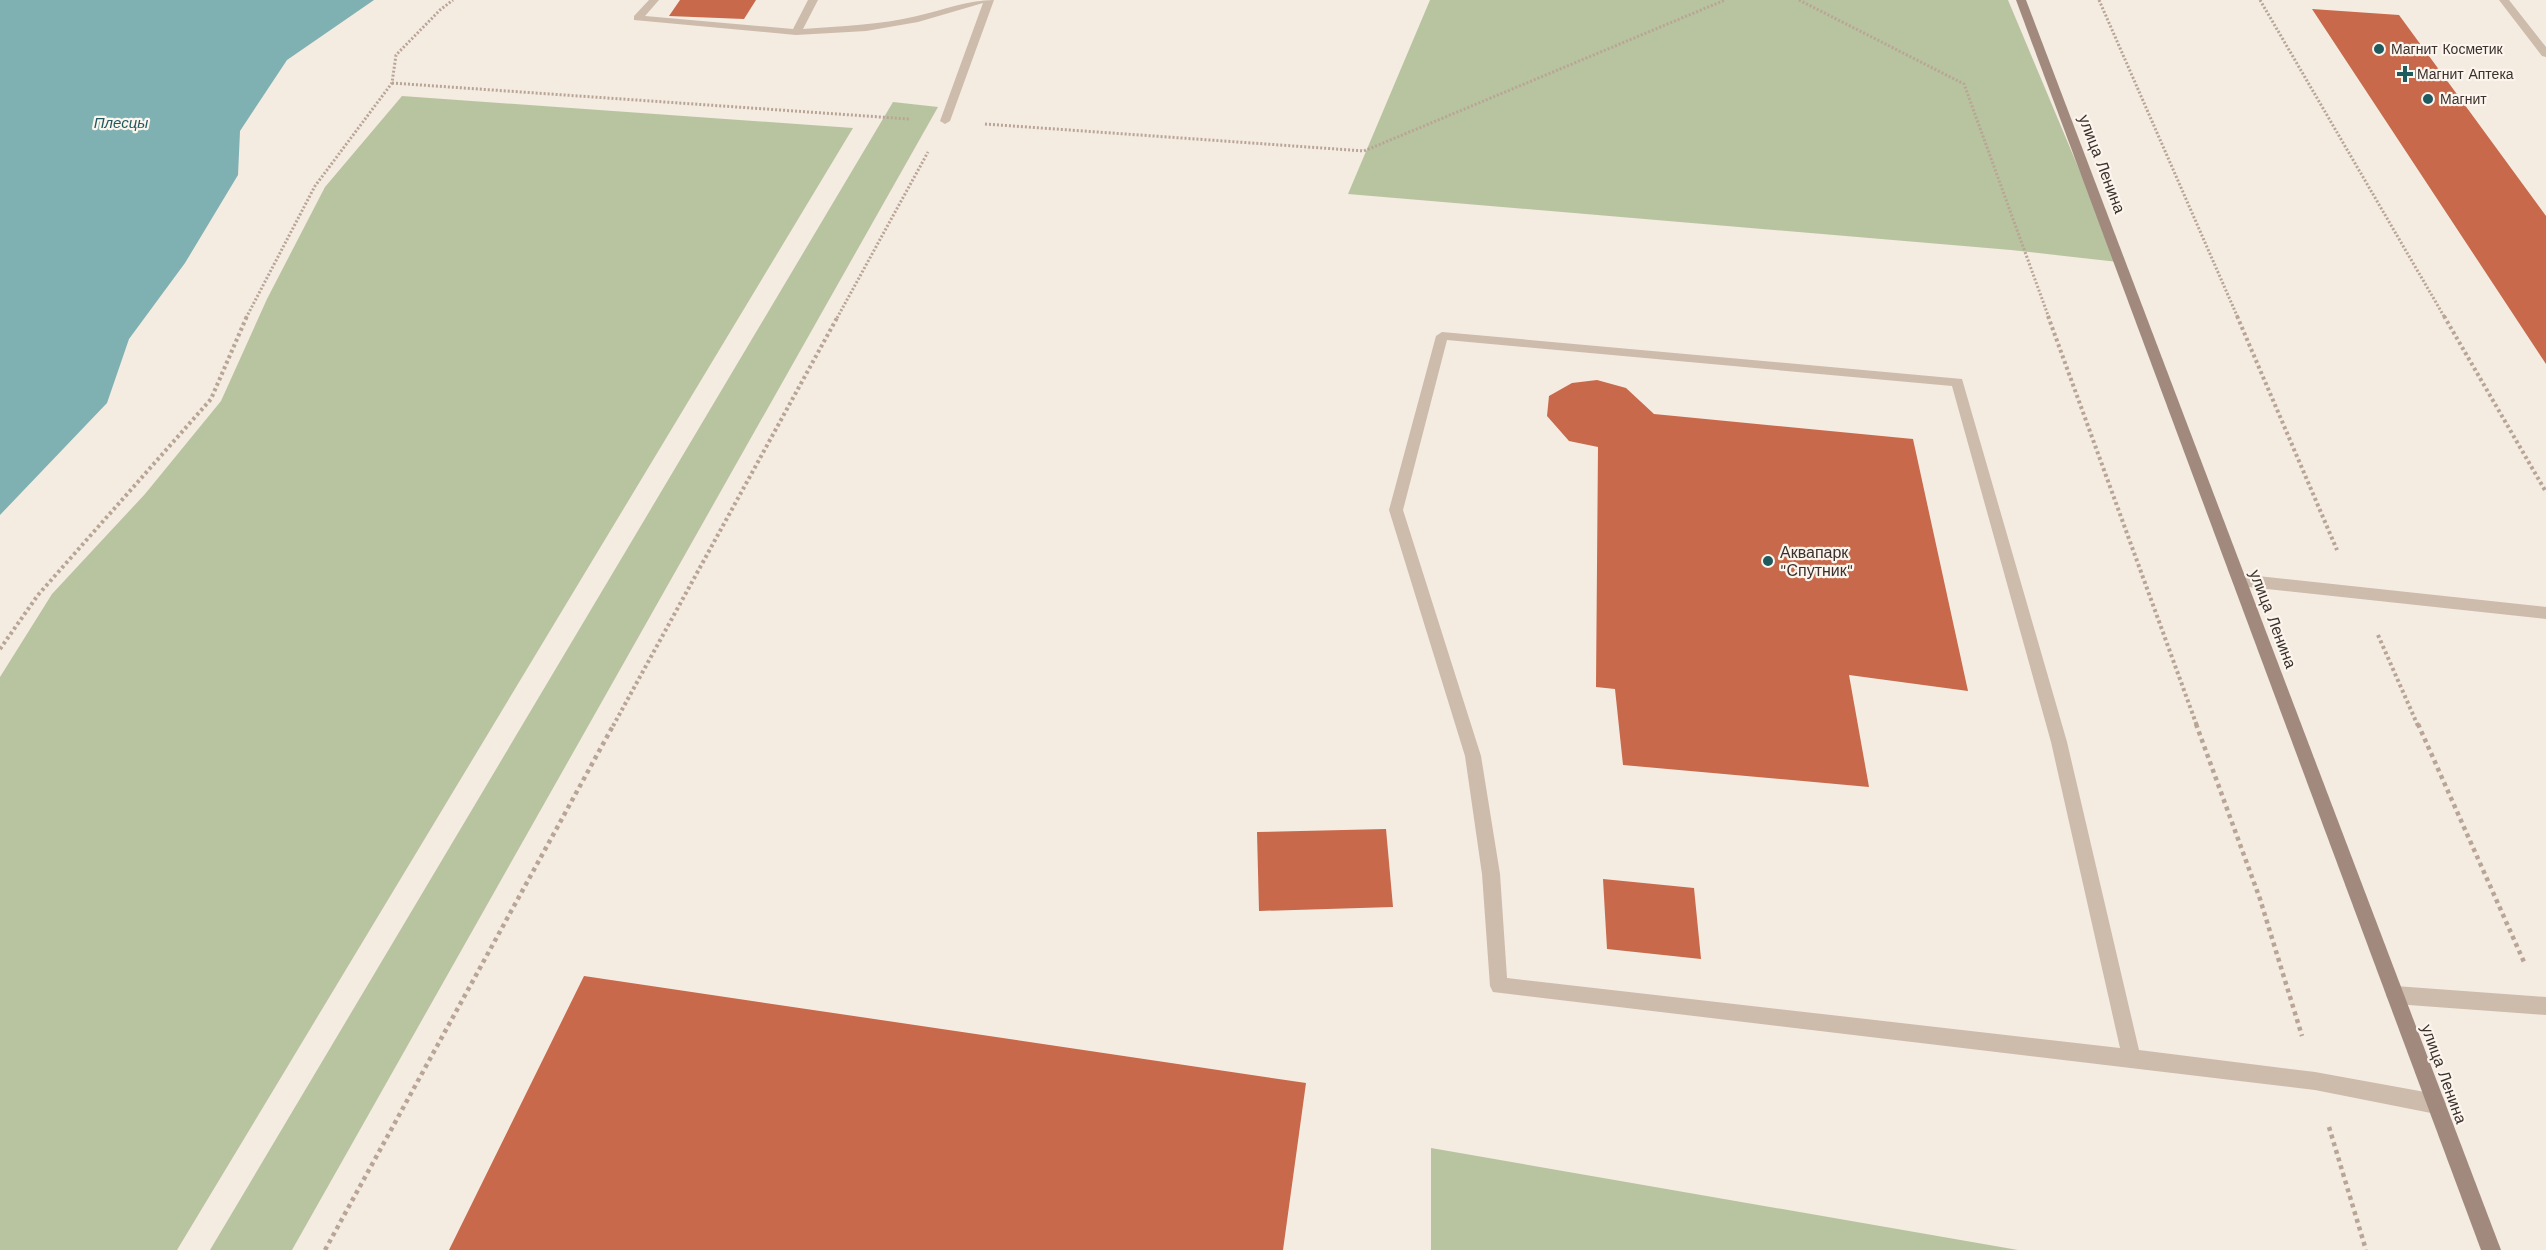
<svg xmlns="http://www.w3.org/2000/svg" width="2546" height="1250" viewBox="0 0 2546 1250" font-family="'Work Sans',sans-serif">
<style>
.green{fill:#b8c4a0}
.water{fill:#7fb0b2}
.building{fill:#c8694b}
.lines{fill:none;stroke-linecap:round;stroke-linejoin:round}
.path-far2{stroke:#b9a596;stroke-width:3;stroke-dasharray:2 2;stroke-linecap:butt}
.path-far1{stroke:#b9a596;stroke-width:4;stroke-dasharray:3 3;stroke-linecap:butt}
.path{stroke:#b9a596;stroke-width:4.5;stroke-dasharray:4 4;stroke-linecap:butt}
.lane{fill:#cdbbac;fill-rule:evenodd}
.secondary{fill:#a18a7d;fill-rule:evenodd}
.poi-dot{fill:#1f5a5e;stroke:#fbf5ee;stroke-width:2}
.labels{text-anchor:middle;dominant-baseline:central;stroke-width:4.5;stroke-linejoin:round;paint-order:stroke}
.far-poi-label{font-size:14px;fill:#3b302b;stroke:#fbf5ee;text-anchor:start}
.far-water-label{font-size:15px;font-style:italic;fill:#1f5a5e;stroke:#fbf5ee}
.street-label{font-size:16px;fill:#3b302b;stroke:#fbf5ee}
.poi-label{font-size:16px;fill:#3b302b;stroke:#fbf5ee;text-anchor:start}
</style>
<rect width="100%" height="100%" fill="#f4ebe1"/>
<path class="green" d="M1430,0H2008L2118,262L2011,250L1348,194Z
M402,96L853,128L177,1250H0V677L52,594L145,494L221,401L267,299L325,187Z
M893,102L938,107L292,1250H210Z
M1431,1148L2018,1250H1431Z"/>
<path class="water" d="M0,0H374L287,60L240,131L238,175L185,263L129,339L107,403L0,515Z"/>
<path class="building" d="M680,0H756L744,19L669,16Z
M2312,9L2399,15L2546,216V364Z
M1597,380L1626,388L1654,414L1913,439L1968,691L1849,675L1869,787L1623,765L1615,689L1596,687L1598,447L1569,441L1547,416L1549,396L1572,383Z
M1386,829L1393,907L1259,911L1257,832Z
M1603,879L1694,888L1701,959L1607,949Z
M584,976L1306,1083L1283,1250H449Z"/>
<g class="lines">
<path class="path-far2" d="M1799,0L1964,84L2049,318
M2099,0L2238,318
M2260,0L2445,318
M392,83L909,119
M985,124L1364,151L1725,0
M246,318L315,186L392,83L396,55L440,10L453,0
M837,318L928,152"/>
<path class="path-far1" d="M2048,316L2197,726
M2237,316L2337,550
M2444,316L2546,492
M2378,635L2418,726
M0,649L38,595L211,399L247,316
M613,726L838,316"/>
<path class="path" d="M2196,724L2260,899L2302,1036
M2418,724L2524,962
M2329,1127L2366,1250
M325,1250L614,724"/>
<path class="lane" d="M649,0H659L645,16L793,29L808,0H818L803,29C841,26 880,25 917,16C944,10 967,0 994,0L950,121L945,124L940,121L983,3L918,22L866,31L796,35L634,20V16Z
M2499,0H2509L2546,47V57L2542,56Z
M1442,332L1962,379L2067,742L2139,1050L2315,1072L2436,1094L2443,1097L2446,1104L2443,1111L2436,1114L2315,1090L1493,992L1490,986L1482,874L1465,756L1389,510L1436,336ZM1447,340L1952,386L2051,742L2120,1048L1507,978L1500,874L1481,756L1403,510Z
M2239,574L2546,607V619L2239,586L2234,584L2232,580L2234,576Z
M2395,986L2546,997V1015L2395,1004L2389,1001L2386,995L2389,989Z"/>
<path class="secondary" d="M2016,0H2026L2501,1250H2481Z"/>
</g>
<g class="poi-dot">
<circle cx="2379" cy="49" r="6"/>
<path d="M2402 65h6v6h6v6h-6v6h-6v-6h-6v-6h6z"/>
<circle cx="2428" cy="99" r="6"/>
<circle cx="1768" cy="561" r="6"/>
</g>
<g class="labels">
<g class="far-poi-label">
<text x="2391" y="49">Магнит Косметик</text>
<text x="2417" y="74">Магнит Аптека</text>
<text x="2440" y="99">Магнит</text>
</g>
<g class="far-water-label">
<text x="121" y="123">Плесцы</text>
</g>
<g class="street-label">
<text transform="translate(2102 164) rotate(69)">улица Ленина</text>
<text transform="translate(2273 619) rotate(69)">улица Ленина</text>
<text transform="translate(2444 1074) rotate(70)">улица Ленина</text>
</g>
<g class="poi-label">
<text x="1780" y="552">Аквапарк<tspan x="1780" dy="18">"Спутник"</tspan></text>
</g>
</g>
</svg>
